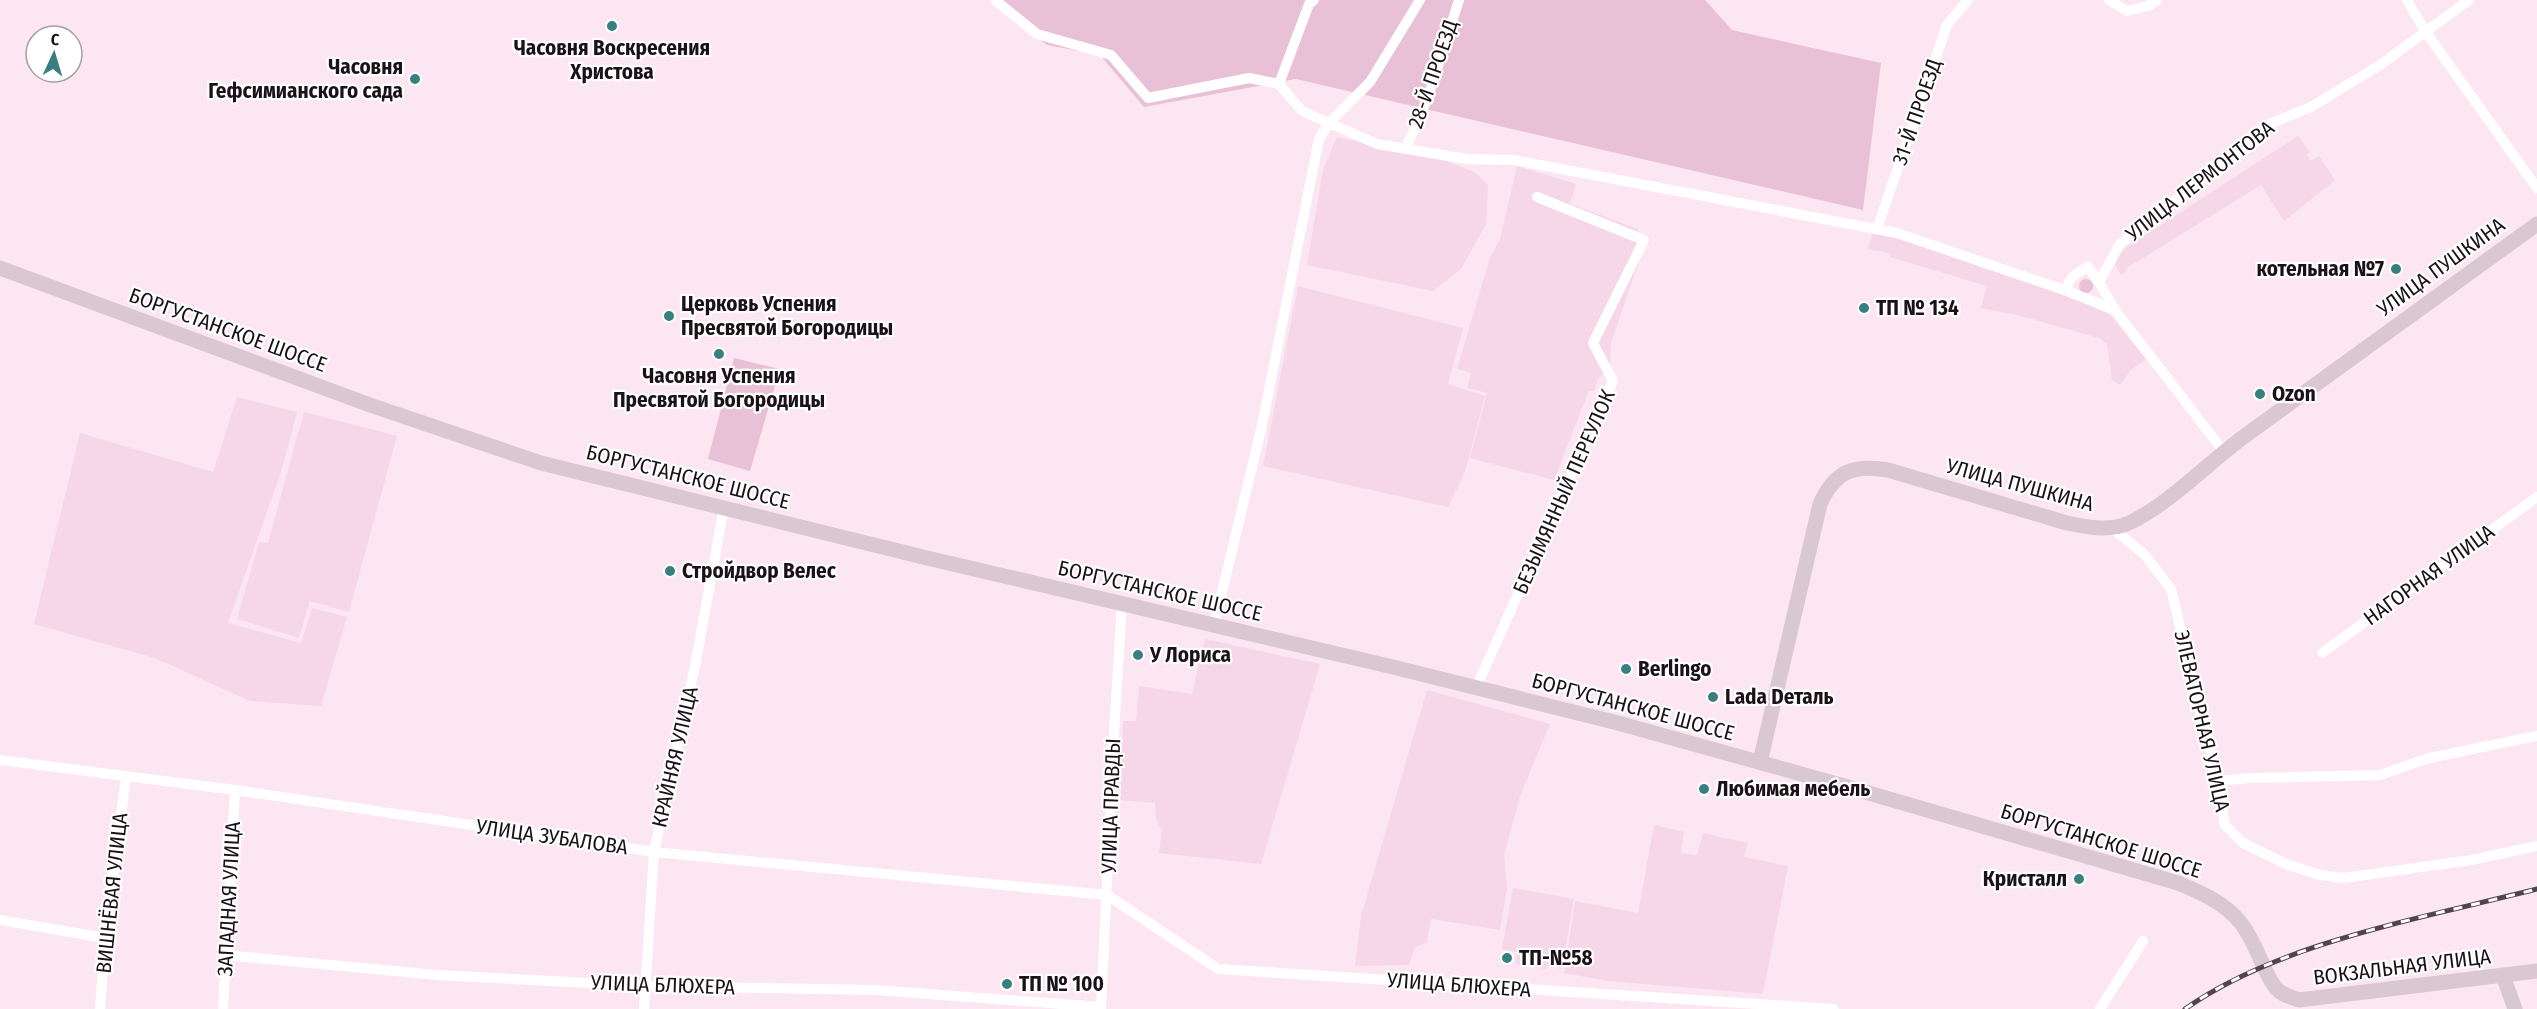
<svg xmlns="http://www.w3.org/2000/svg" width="2537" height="1009" viewBox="0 0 2537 1009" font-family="'Fira Sans Condensed',sans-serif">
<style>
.built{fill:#f5d7e7}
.green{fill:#e8c1d6}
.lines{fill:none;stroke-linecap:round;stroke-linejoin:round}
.street{stroke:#fff;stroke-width:10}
.secondary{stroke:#d9c7d1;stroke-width:15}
.rail-casing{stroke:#51454b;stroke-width:5}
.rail{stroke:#fff;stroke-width:3;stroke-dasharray:9;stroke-linecap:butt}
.poi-dot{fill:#37807f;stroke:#fff;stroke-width:2}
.labels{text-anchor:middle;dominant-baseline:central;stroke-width:4.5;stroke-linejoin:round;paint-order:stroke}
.poi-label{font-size:21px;font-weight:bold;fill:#1a1216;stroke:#fff;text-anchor:start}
.street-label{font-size:21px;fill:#1a1216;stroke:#fff}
</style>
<rect width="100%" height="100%" fill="#fce6f2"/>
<path class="built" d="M2298,136L2310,152L2307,154L2310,161L2319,156L2335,180L2284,221L2261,185L2125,269L2126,272L2121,275L2114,262L2124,249Z
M1337,137L1446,161L1474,172L1488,184L1486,224L1461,269L1433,291L1307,265L1323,170Z
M1517,166L1576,184L1570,204L1638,229L1642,253L1611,343L1610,366L1598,379L1594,391H1589L1554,480L1470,458L1487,393L1467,388L1471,373L1457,369L1490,258L1500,239Z
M1873,232L1897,236L2059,291L2110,315L2146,359L2131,370L2120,385L2112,380L2107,344L2099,338L2025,317L1981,308L1987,286L1890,257V253L1868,249Z
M1298,286L1463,328L1448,384L1485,396L1465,472L1448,507L1263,466Z
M237,397L297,412L282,469L228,623L301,643L312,608L347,617L321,706L250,701L155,658L34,624L80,433L213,472Z
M304,412L397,436L349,612L310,601L299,638L237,619L259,542L268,543Z
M1205,639L1320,664L1261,864L1159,853L1162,830L1156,819L1155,803L1120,800L1123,721H1136L1139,686L1192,694Z
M1427,690L1550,724L1520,796L1504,855L1507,889L1500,930L1431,919L1427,942L1414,948L1409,965L1355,966L1361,916Z
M1654,825L1684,832L1681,853L1697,855L1703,833L1748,843L1744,857L1788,866L1763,994L1608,981L1564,973L1575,901L1638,913Z
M1513,888L1574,899L1562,969L1546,966V969L1515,964L1517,952L1502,949Z"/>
<path class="green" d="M991,0H1705L1732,30L1881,63L1863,210L1296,79L1144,107L1100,55L1047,45Z
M2079 286a7 7 0 1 1 14 0a7 7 0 1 1-14 0Z
M734,358L780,369L750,471L708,459Z"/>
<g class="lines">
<path class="street" d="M995,0L1037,34L1111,55L1148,98L1249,78L1279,84L1302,111L1377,144L1467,159L1514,160L1897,233L2067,291L2115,310
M2109,0L2127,11L2148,6L2157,0
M2407,0L2425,31L2537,188
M1279,84L1309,4L1314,0
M1406,148L1428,97L1459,0
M1877,229L1947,25L1968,0
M2067,291C2068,278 2076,273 2088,267L2099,282
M2224,452L2115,310L2099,282L2120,244L2209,174L2253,144L2267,125L2311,107L2380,65L2469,0
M2112,528L2144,554L2171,589L2217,781L2225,825L2243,843L2286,864L2320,875L2344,878L2471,860L2537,846
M1214,625L1261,430L1319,139L1329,123L1370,82L1420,0
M2322,653L2537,497
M1476,688L1613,381L1593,343L1644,240L1537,197
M0,760L235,790L654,852L1107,895L1218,969L1834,1009
M2217,781L2251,778L2380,775L2429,758L2537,736
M0,920L105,938
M225,955L437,975L646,986L875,990L1101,1007
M100,1009L105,938L126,777
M223,1009L235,790
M644,1009L654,852L695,666L724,507
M1101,1009L1114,733L1122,603
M2100,1009L2143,941"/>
<path class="secondary" d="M0,268L370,405L541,463L927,558L1393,667L1618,723L1848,787L2178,883C2201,893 2224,902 2240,922C2256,941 2262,970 2275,987C2281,995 2291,997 2299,1000L2537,971
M1760,762L1820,504C1835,471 1854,464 1888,470L2067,523C2087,527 2109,532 2129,523C2169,504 2206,465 2242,438C2341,367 2439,295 2537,224
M2503,976L2515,1009"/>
<defs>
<path id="rail" d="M2185,1009C2280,942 2424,918 2537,889"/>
</defs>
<use href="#rail" class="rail-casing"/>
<use href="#rail" class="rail"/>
</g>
<g class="poi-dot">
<circle cx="612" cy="26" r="6"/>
<circle cx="415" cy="79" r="6"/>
<circle cx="2396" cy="269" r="6"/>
<circle cx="1864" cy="308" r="6"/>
<circle cx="669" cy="316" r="6"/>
<circle cx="719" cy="354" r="6"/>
<circle cx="2260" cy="394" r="6"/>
<circle cx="670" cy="571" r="6"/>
<circle cx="1138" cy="655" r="6"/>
<circle cx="1626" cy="669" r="6"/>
<circle cx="1713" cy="697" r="6"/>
<circle cx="1704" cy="789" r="6"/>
<circle cx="2079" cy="879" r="6"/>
<circle cx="1507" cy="958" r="6"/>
<circle cx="1007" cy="984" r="6"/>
</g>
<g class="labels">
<g class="poi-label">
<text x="612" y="48" text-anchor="middle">Часовня Воскресения<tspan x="612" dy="24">Христова</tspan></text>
<text x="403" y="67" text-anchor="end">Часовня<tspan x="403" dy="24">Гефсимианского сада</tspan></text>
<text x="2384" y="269" text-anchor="end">котельная №7</text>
<text x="681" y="304">Церковь Успения<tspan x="681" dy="24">Пресвятой Богородицы</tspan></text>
<text x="1876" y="308">ТП № 134</text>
<text x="719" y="376" text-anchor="middle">Часовня Успения<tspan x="719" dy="24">Пресвятой Богородицы</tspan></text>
<text x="2272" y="394">Ozon</text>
<text x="682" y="571">Стройдвор Велес</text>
<text x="1150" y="655">У Лориса</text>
<text x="1638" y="669">Berlingo</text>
<text x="1725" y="697">Lada Dеталь</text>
<text x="1716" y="789">Любимая мебель</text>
<text x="2067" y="879" text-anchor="end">Кристалл</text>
<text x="1519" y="958">ТП-№58</text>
<text x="1019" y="984">ТП № 100</text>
</g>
<g class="street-label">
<text transform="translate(1433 74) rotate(-71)">28-Й ПРОЕЗД</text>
<text transform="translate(1917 112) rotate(-71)">31-Й ПРОЕЗД</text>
<text transform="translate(2200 181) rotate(-38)">УЛИЦА ЛЕРМОНТОВА</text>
<text transform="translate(2441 267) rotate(-36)">УЛИЦА ПУШКИНА</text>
<text transform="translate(228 330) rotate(20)">БОРГУСТАНСКОЕ ШОССЕ</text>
<text transform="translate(688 477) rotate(14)">БОРГУСТАНСКОЕ ШОССЕ</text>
<text transform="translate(2020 485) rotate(15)">УЛИЦА ПУШКИНА</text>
<text transform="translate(1564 492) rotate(-66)">БЕЗЫМЯННЫЙ ПЕРЕУЛОК</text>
<text transform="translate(2429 575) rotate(-36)">НАГОРНАЯ УЛИЦА</text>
<text transform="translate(1160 591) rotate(13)">БОРГУСТАНСКОЕ ШОССЕ</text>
<text transform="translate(1633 707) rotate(15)">БОРГУСТАНСКОЕ ШОССЕ</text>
<text transform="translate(2202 721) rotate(77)">ЭЛЕВАТОРНАЯ УЛИЦА</text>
<text transform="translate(675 757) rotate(-77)">КРАЙНЯЯ УЛИЦА</text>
<text transform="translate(1111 806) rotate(-88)">УЛИЦА ПРАВДЫ</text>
<text transform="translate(552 837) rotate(8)">УЛИЦА ЗУБАЛОВА</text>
<text transform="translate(2101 841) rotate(17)">БОРГУСТАНСКОЕ ШОССЕ</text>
<text transform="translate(112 893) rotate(-84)">ВИШНЁВАЯ УЛИЦА</text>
<text transform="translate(229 899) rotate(-87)">ЗАПАДНАЯ УЛИЦА</text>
<text transform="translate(2402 967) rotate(-7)">ВОКЗАЛЬНАЯ УЛИЦА</text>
<text transform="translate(663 985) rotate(2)">УЛИЦА БЛЮХЕРА</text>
<text transform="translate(1459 985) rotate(4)">УЛИЦА БЛЮХЕРА</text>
</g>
</g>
<g transform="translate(54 54) rotate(4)"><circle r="28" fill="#ffffff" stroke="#a3a0a2" stroke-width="1.5"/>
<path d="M0-4.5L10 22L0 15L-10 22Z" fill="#37807f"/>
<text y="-9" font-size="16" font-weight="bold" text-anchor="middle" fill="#1a1216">С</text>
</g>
</svg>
